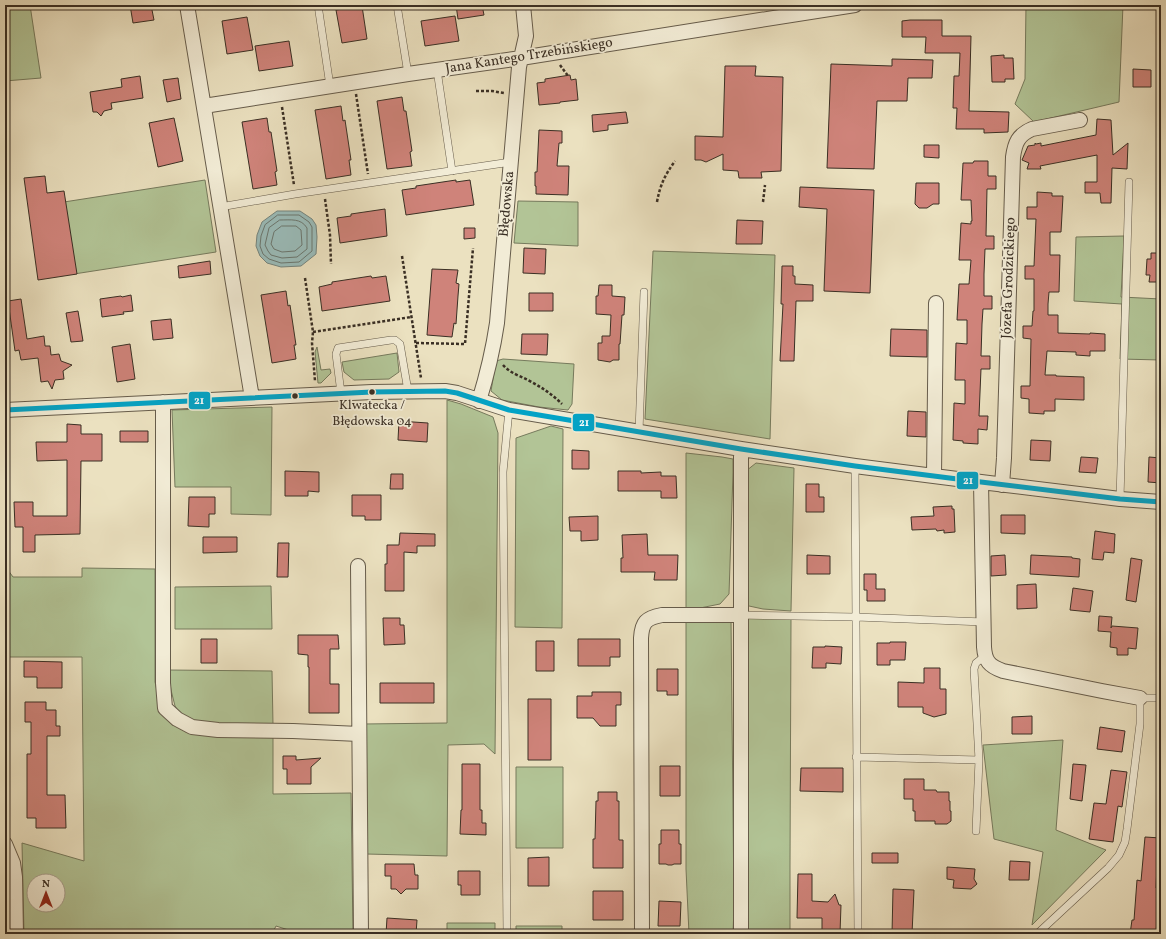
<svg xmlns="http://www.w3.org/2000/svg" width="1166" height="939" viewBox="0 0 1166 939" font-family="Vollkorn,serif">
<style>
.green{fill:#b2c496;stroke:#767a5d;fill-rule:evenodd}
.water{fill:#9abcba;stroke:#74847e}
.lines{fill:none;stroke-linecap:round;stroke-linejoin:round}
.shore{stroke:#6a766f;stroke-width:1}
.building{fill:#cf837a;stroke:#3a2f24}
.lane-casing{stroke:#665c4b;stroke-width:8}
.street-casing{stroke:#665c4b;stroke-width:16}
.path{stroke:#3a2f24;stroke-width:2.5;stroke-dasharray:3 2;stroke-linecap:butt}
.lane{stroke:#f2ecd6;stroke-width:7}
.street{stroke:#f2ecd6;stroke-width:14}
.bus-1-casing{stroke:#f2ecd6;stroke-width:8}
.bus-1{stroke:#03a3c6;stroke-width:5}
.bus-dot{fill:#3a2f24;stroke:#f2ecd6;stroke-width:1.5}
.labels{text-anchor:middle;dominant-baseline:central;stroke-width:3.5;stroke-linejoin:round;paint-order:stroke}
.bus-label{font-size:13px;fill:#3a2f24;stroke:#f2ecd6}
.street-label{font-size:14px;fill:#3a2f24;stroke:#f2ecd6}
.line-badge{stroke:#f2ecd6;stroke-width:1.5}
.badge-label{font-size:11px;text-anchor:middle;font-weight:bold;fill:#fff}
</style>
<rect width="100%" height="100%" fill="#ebe1c0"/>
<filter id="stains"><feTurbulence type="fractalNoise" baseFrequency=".005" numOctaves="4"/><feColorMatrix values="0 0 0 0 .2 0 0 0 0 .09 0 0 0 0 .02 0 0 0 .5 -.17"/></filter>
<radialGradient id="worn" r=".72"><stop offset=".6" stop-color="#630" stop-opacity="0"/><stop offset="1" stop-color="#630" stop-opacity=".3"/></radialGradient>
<path class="green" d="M5,5H30L41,78L5,81Z
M1026,5H1123L1119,102L1034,122L1015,104L1025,79Z
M205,180L216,252L74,274L64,202Z
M518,201L578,202V246L514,243Z
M1124,236L1121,297L1161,299V360L1120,359L1122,304L1074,301L1076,237Z
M653,251L775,255L770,439L645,419Z
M317,347L321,370L330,369L331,373L321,383H318L315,352Z
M397,353L399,372L389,379L354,380L344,372L342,362Z
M503,359L574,364L572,404L568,410L539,407L502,400L491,391L496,361Z
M447,400L461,404L493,417L498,433L495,754L484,744L448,745L447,856L366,854L363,724L447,723Z
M272,407L271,515L231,514V487H175L172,410Z
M551,426L563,429L562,628L515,627L516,438Z
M686,453L722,457L733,459V473L729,594L720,604L695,609H686Z
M756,463L794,468L791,611L763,609L749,606L741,598L746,471Z
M5,566L13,577H82V568L155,569V682L162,711L171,723L186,732L273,737V794L351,793L353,934H301L276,926L272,934H24L22,843L84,861L82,657H5ZM34,881H58V905H34Z
M271,586L272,629H175V587Z
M742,616L791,619L790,866V934H742Z
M731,619L734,907L733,934H689L686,869V621Z
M168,670L272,671L273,725H206L181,715L175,706L171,690Z
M1063,740L1056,830L1106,850L1032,925L1043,852L994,839L983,745Z
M516,767H563V848H516Z
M447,923H495V934H447Z
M516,926H562V934H516Z"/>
<path class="water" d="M277,211H300L312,219L316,225L317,237L316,254L301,266L281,267L267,263L260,256L256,246L257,235L262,222Z"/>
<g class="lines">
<path class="shore" d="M278,215H299L309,222L312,227V251L299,262L281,263L269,259L263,254L260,246L261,236L265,225Z
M280,220C291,220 301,218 307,228V249L297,257L282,258L271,255L268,251L265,245L269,228Z
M282,226H296L301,230L302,245L295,251L282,252L274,249L271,244L274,232Z"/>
</g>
<path class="building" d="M130,5H151L154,20L133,23Z
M456,5H482L484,15L458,19Z
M362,6L367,39L342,43L336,10Z
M455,16L459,41L425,46L421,21Z
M247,17L253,50L227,54L222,21Z
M910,20H942V36H971L969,111L1009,112L1008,132L984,133V129H956L957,108H953L954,76H959L960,53H925L926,37H902V21Z
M289,41L293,66L259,71L255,46Z
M1004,55V58H1013L1014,79H1005V82H992L991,56Z
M892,59L933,60L932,78H908L907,101H877L874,169L827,168L831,64L892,66Z
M725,66H756L755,76L783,77L781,171L761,172L762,178H739L738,171L723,170V154L706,162L701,160H695V136L723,137Z
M1133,69L1151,70V87H1133Z
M570,75L571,80L576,79L578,100L560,102V103L539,105L537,83L545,82V79Z
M140,76L143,98L111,103L112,109L104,111L101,116L97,112H93L90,92L122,87L121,79Z
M178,78L181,99L167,102L163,80Z
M402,97L404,111H406L412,151L410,152L412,166L387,169L377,101Z
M341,106L343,121L345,120L351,160H349L351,175L326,179L315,110Z
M626,112L628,123L608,125V130L593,132L592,115Z
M174,118L183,161L158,167L149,123Z
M267,118L269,132H271L277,171L275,172L277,185L253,189L242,122Z
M1097,119L1111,120L1113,155L1128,143L1127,169L1112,168L1111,203H1101L1100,193H1085V182H1097V155L1040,166L1041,169H1027L1029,163L1022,160L1028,146L1035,145V143L1036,144L1041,143V146L1096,135Z
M539,130L562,131V143H559L557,166H569L568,195L536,194V186H535V172H537Z
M924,145H939V158L924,157Z
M974,161H988V176H996V189H987L986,236H994V249H985L984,274V296H992V309H983L982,324L981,356H990V369H981L979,416H988L987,430L978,429V444L963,443V441L953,440L954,403L965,404V380H955L956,343L967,344V320H957L959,284H969L971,260H959L961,223L971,224V221H972L971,200H961L963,163H973Z
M45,176L47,193L64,191L77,274L38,280L24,178Z
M456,180V182L470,180L474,205L406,215L402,190L416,188V186Z
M916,183H939V204H933L927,208H919L915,204Z
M800,187L874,190L870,293L824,291L827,209L799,207Z
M1037,192L1052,193V196H1063L1061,232H1050V255H1060L1059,292H1049L1048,304V315H1058V333L1090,334V333L1105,334V351H1090V356L1076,355V352L1047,351L1045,375H1056V376L1084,377V400L1055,399V411H1044V414L1029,413V399L1021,398V386H1030L1031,339L1023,338V326H1032L1033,311H1034V279H1025V266H1034L1036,219H1027V207H1037Z
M385,209L387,236L340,243L337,218L351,216V214Z
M737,220L763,221L762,244H736Z
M464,228H475V238L464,239Z
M524,248L546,249L545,274L523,273Z
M1151,253H1161V282H1149L1150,275H1146L1147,259H1151Z
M210,261L211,274L179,278L178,266Z
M782,266H793V276H795V284L813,285V301H796L794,361H780L783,304H781Z
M432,269L458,270L456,283L459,284L458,296L456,324L454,323L452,337L427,335Z
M371,276L372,278L386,276L390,301L322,311L319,287L332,284V282Z
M599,285H612V296L625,297L624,315H622L620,344H619V360H613L610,362L598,360V343H602V336H610L611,315L596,314V296H598Z
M286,291L288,306L290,305L296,345H294L296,359L272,363L261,295Z
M529,293H553V311H529Z
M131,295L133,311L123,312L124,314L102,317L100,299L121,296L122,297Z
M21,299L27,339L44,336L45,346H50L51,355L59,354L61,361L72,365L63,371L64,379L55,380L52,389L48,381L41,382L38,358L21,360L19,350L15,351L8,301Z
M78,311L83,341L71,342L66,313Z
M171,319L173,338L153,340L151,321Z
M891,329L927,330V357L890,356Z
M522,334H548L547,355L521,354Z
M130,344L135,379L117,382L112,347Z
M908,411L926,412V437L907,436Z
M399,421L428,423L427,442L398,440Z
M67,424L81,425V434H102V461H81L80,534L35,535V552H23V527H15L14,502H33V516H67V460L37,461L36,442H67Z
M120,431H148V442H120Z
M1031,440L1051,441L1050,461L1030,460Z
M572,450L589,451V469H572Z
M1081,457L1098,458L1096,473L1079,472Z
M1149,457L1161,458V483L1148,482Z
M285,471L319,472V492L308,491V496H285Z
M618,471H641V473L661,472V476H676L677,498H661V491H618Z
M391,474H403V489H390Z
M806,484H819V497H824V512H806Z
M352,495H381V520H365V516H352Z
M189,497H215V514H209V527L188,526Z
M952,506V509H954L955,532L944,533V530L937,531L936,529L912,530L911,517L934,516L933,507Z
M1001,515H1025V534L1001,533Z
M598,516V540L581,541V531H570L569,517Z
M1095,531L1115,534L1114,553L1104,552L1103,560L1092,559Z
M400,533L435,534V546H417V553L404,552V591H385V564H387V545H399Z
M647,534L648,555H678L677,580H654L655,572H621V558H623L622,535Z
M203,537H237V552L203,553Z
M278,543H289L288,577H277Z
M807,555L830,556V574H807Z
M1005,555L1006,575L991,576V556Z
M1031,555L1072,557V558L1080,559L1079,577L1030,574Z
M1131,558L1142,560L1136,602L1126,600Z
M864,574H876V589H885V601H867V590H864Z
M1036,584L1037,608L1017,609V585Z
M1073,588L1093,591L1090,612L1070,610Z
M1099,616L1112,617L1111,628L1112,626L1138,628L1136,649L1128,648V655H1117V648L1110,647L1111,632L1098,631Z
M383,618H400V625H404L405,644L384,645Z
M298,635H338L339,649H330V684H339V713H309V667H308V655L298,654Z
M201,639H217V663H201Z
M578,639H620V657H610V666H578Z
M536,641H554V671H536Z
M890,642H906L905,660H890V665H877V643H890Z
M825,646L842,647L841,664L826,663V668H812L813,647H825Z
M24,661L62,662V688H37V677H24Z
M924,668H940V689H946V714L934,717L923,713V707H898V682L924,683Z
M657,669H678V695H667V691H657Z
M380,683H434V703H380Z
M592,692H621V705H616V726H600L593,718H577V696H592Z
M528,699H551V760H528Z
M25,702H46V710H56V726H60V736H47V795H65L66,828H36V818H27V754H31V722H25Z
M1032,716V734H1012V717Z
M1100,727L1125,731L1122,752L1097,749Z
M283,756H296V760L321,758L311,767V784H287V769H283Z
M462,764H480V810H482V823H486V835L460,834L461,810H462Z
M1073,764L1086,765L1082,801L1070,799Z
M660,766H680V796H660Z
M801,768H843V792L800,791Z
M1111,770L1127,772L1122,807L1118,806L1113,842L1089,839L1094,803L1106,804Z
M904,779H924V790H936L937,792H949V801H950V811H951V821L947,824H935V821H915V811H913V799H904Z
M598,792H617V801H619V840H623V868H593V839H595L596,801H598Z
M661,830H679V844H681V864H674L672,865H668L666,864H659V844H661Z
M1145,837L1161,838V865H1157L1156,888H1159L1156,934H1130L1132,920H1134L1137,880L1141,881Z
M872,853H898V863H872Z
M549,857V886H528V858Z
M1010,861L1030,862L1029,880H1009Z
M385,864H414L415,875H418V889H406L401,894L396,889H391V876H385Z
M947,867L975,869L974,879L977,884L971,889L953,888L954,880L947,879Z
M458,871H480V895H461V885H458Z
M798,874H812V901L828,902L835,894L839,905H841L840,933L822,934V918H797Z
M893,889L914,890L912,934H892Z
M593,891H623V920H593Z
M659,901L681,902L680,926H658Z
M387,918L417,920L416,934H386Z"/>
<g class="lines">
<defs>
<path id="lane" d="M318,5L330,86
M397,5L408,74
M437,70L452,171
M220,207L295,194L511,162
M341,393L336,354L338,348L391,340H395L400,344L408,391
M639,432L644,292
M855,466L858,934
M1120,499L1129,182
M740,615L856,617L984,622
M856,757L979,760
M976,831L979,760L974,669L976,663L985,656
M507,934L503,472L509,410
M1037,934L1108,868L1119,855L1125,842L1127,829L1140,724V698H1161"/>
<path id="street" d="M187,5L252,398
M204,106L408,74L521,58L855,5
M479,401C487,375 493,350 497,323L519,67L526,36L523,5
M163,402V683L165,708L177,719L192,727L218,730L293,731L359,734
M5,410L372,392L445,391L457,393L509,410L741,449L855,466L981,482L1120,499L1161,502
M741,449V934
M934,475L936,303
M981,482L984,647C985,661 989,666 1003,671L1102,691L1140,698
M1002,485L1004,458L1013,157C1015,143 1018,135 1032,129L1080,120
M358,566L361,934
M5,844L13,863L15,877L16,934
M642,934L641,638C642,622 646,618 662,615H740"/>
</defs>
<use href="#lane" class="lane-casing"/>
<use href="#street" class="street-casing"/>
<path class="path" d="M560,65L568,76
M476,91H492L504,93
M356,94L368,174
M282,107L294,185
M325,199L330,235L331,264
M657,202C660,185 665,175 675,161
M763,202L765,185
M402,256L421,378
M305,278L313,332L312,343L315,381
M313,332L411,317
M416,343L465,344L473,248
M503,365C510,373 520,376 528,380C541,387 552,394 562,404"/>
<use href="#lane" class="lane"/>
<use href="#street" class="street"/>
<defs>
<path id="bus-1" d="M5,410L372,392L445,391L457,393L509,410L741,449L855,466L981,482L1120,499L1161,502"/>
</defs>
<use href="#bus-1" class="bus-1-casing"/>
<use href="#bus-1" class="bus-1"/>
</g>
<g class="bus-dot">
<circle cx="372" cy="392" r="3.5"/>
<circle cx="295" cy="396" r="3.5"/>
</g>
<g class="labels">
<g class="bus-label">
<text x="372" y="406">Klwatecka /<tspan x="372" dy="16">Błędowska 04</tspan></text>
</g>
<g class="street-label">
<text transform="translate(529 56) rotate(-9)">Jana Kantego Trzebińskiego</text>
<text transform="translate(507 204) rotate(-85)">Błędowska</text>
<text transform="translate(1009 278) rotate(-88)">Józefa Grodzickiego</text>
</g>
</g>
<g class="line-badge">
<rect x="188" y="391" width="23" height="19" rx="4" fill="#03a3c6"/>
<rect x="572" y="413" width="23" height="19" rx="4" fill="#03a3c6"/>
<rect x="956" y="471" width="23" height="19" rx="4" fill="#03a3c6"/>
</g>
<g class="badge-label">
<text x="199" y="404">21</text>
<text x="584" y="426">21</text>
<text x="968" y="484">21</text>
</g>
<rect width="1166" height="939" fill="none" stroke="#ebe1c0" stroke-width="20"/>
<rect x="6" y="6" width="1154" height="927" fill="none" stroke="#3a2f24" stroke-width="2"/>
<rect x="10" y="10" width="1146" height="919" fill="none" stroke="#3a2f24"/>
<g transform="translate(46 893)"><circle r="19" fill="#f2ecd6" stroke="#a8a08f"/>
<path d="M0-3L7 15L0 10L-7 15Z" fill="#8f2418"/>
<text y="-6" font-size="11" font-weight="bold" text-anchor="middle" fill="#3a2f24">N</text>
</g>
<rect width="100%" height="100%" filter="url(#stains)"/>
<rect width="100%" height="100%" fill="url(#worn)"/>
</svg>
